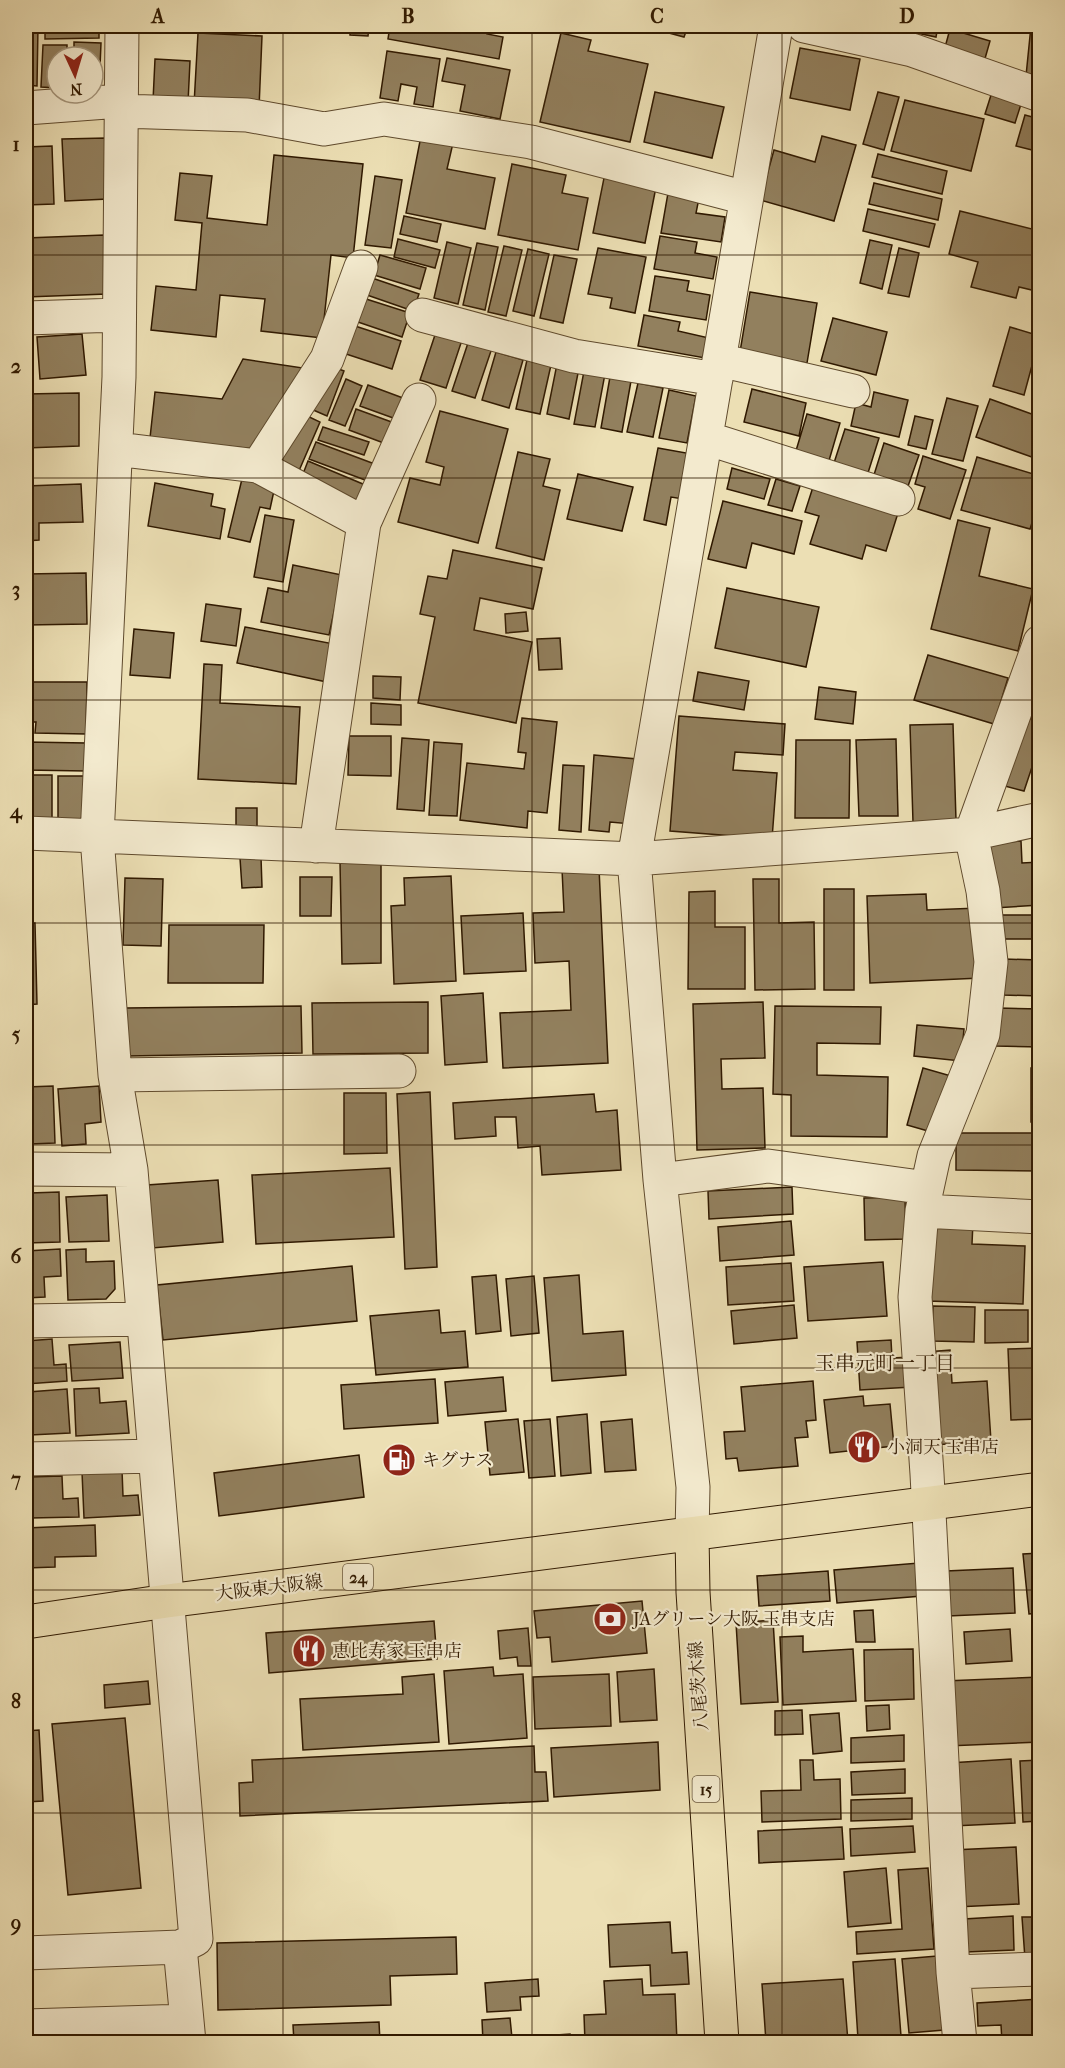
<svg xmlns="http://www.w3.org/2000/svg" width="1065" height="2068" viewBox="0 0 1065 2068" font-family="'IM FELL French Canon','Noto Serif JP',serif">
<style>
.building{fill:#92805e;stroke:#301900;stroke-width:1.5}
.lines{fill:none;stroke-linecap:round;stroke-linejoin:round}
.minor-casing{stroke:#5f4a2d;stroke-width:35}
.major-casing{stroke:#301900;stroke-width:35}
.minor{stroke:#f3eace;stroke-width:33}
.major{stroke:#ecdfb4;stroke-width:33}
.grid{fill:none;stroke:#301900;stroke-width:1.5;stroke-opacity:0.55}
.labels{text-anchor:middle;dominant-baseline:central;stroke-width:4.5;stroke-linejoin:round;paint-order:stroke}
.shield{fill:#f3eace;stroke:#6a583e;stroke-width:1.5}
.shield-label{font-size:16px;font-weight:bold;fill:#301900}
.poi-label{font-size:18px;fill:#301900;stroke:#f3eace;text-anchor:start}
.street-label{font-size:18px;fill:#301900;stroke:#f3eace}
.neighbourhood-label{font-size:20px;fill:#301900;stroke:#f3eace}
.neatline{fill:none;stroke:#301900;stroke-width:2}
.grid-label{font-size:20px;text-anchor:middle;font-weight:bold;fill:#301900}
</style>
<rect width="100%" height="100%" fill="#ecdfb4"/>
<filter id="stains"><feTurbulence type="fractalNoise" baseFrequency=".00333" numOctaves="4"/><feColorMatrix values="0 0 0 0 .2 0 0 0 0 .09 0 0 0 0 .02 0 0 0 .5 -.17"/></filter>
<radialGradient id="worn" r=".72"><stop offset=".6" stop-color="#630" stop-opacity="0"/><stop offset="1" stop-color="#630" stop-opacity=".3"/></radialGradient>
<path class="building" d="M26,26H38L37,86L26,85Z
M45,26H99V38L45,39Z
M350,26H369L368,36L350,35Z
M390,26H488L487,34L503,37L499,59L388,39Z
M499,26H525L524,33L498,27Z
M643,26H688L684,37Z
M884,26H938L936,37Z
M1031,26H1040V77L1026,76Z
M950,29L990,41L984,62L944,51Z
M198,33L262,36L259,108L194,105Z
M561,33L591,40L588,51L648,64L630,142L540,122Z
M74,42L101,43L99,90H93V57H74Z
M43,45H67V57H57V88L41,87Z
M800,48L860,59L850,110L790,98Z
M387,51L440,59L433,107L414,104L417,87L401,84L398,101L380,98Z
M447,58L510,70L500,119L460,111L465,85L442,81Z
M155,59L190,61L188,103L153,101Z
M655,92L724,107L712,158L644,142Z
M878,92L899,97L884,150L863,144Z
M992,92L1022,101L1015,123L985,114Z
M905,100L984,119L971,171L891,151Z
M1025,115L1040,119V152L1016,146Z
M421,136L453,143L447,169L495,178L485,229L406,213Z
M822,136L856,145L834,221L760,200L774,150L815,162Z
M106,138L108,199L65,201L62,139Z
M52,146L54,204L26,205V147Z
M878,154L947,171L942,194L872,177Z
M274,155L363,164L353,258L331,255L322,338L261,331L265,299L220,295L216,337L151,330L156,286L196,290L202,223L175,220L180,173L212,176L207,218L267,225Z
M512,164L566,175L562,193L588,198L578,250L498,235Z
M375,176L402,180L391,248L365,245Z
M604,178L656,187L645,243L593,233Z
M874,183L942,199L938,220L869,204Z
M668,193L699,198L696,213L725,217L721,242L661,233Z
M868,209L935,224L929,247L863,231Z
M960,211L1040,231V292L1019,287L1016,298L971,287L978,262L949,254Z
M404,216L441,224L437,242L400,234Z
M104,235L107,294L26,297V238Z
M660,236L697,242L695,253L717,257L713,279L654,269Z
M398,239L440,250L435,268L394,257Z
M870,240L892,245L882,289L860,283Z
M447,242L471,248L458,304L434,298Z
M477,243L498,247L485,310L463,305Z
M504,246L522,250L506,316L488,312Z
M598,248L646,257L635,313L610,308L612,298L588,294Z
M899,248L919,253L909,297L888,293Z
M528,249L549,254L534,316L513,311Z
M380,255L426,268L420,289L374,275Z
M554,255L577,259L563,323L540,318Z
M655,276L689,281L687,291L710,295L706,320L649,311Z
M372,278L419,294L413,311L367,295Z
M750,292L817,303L807,363L740,352Z
M363,298L410,313L402,337L355,321Z
M644,315L680,322L678,331L709,338L705,358L638,346Z
M833,318L887,332L876,375L821,361Z
M352,325L401,341L392,369L343,353Z
M1010,327L1040,336L1024,395L993,386Z
M437,329L463,337L446,388L420,380Z
M82,334L86,375L40,379L37,337Z
M469,340L492,348L475,398L452,391Z
M496,352L523,360L509,408L482,400Z
M243,359L303,368L254,449L150,438L155,392L222,399Z
M527,360L551,365L540,414L516,409Z
M557,364L579,368L569,419L547,414Z
M328,365L344,371L327,416L311,409Z
M584,371L605,374L595,427L574,424Z
M610,377L631,381L622,432L601,428Z
M346,379L362,386L345,426L329,420Z
M638,383L663,388L653,437L627,432Z
M368,385L403,398L396,419L360,406Z
M752,389L806,403L799,436L744,422Z
M669,390L696,396L687,443L659,438Z
M874,392L908,400L899,437L851,426L856,403L871,407Z
M79,393V446L26,448V394Z
M947,398L978,406L963,461L932,454Z
M990,399L1040,417V460L976,437Z
M356,409L397,424L389,445L349,430Z
M440,411L508,429L478,543L398,522L410,478L440,485L444,467L426,462Z
M301,413L320,422L298,473L278,464Z
M807,414L840,423L828,464L795,454Z
M915,416L933,420L926,449L908,445Z
M323,427L369,442L364,455L318,440Z
M845,429L879,438L867,476L833,466Z
M316,442L380,466L373,483L309,459Z
M884,443L919,455L907,489L873,478Z
M658,448L692,454L683,499L671,497L666,525L644,520Z
M518,452L550,459L543,486L560,490L544,560L496,548Z
M923,456L966,470L950,519L918,509L925,487L915,484Z
M977,457L1040,476V498L1030,529L961,510Z
M308,461L370,487L362,505L301,479Z
M732,468L770,479L764,499L727,489Z
M578,474L633,487L622,531L567,519Z
M242,479L275,486L270,509L260,507L250,542L228,537Z
M776,479L800,486L792,511L768,505Z
M155,483L213,494L211,506L225,509L220,539L148,526Z
M81,484L83,522L39,523V540L26,541V486Z
M813,487L898,513L886,551L866,545L862,559L810,544L819,516L805,512Z
M723,501L802,521L794,554L752,543L746,568L708,559Z
M265,515L294,520L283,582L254,577Z
M958,520L990,528L979,576L1033,589L1018,651L931,629Z
M453,550L542,568L533,609L480,598L474,630L532,642L516,723L418,703L435,617L420,614L428,576L447,579Z
M293,565L342,575L329,635L261,622L268,588L288,592Z
M86,573L87,624L26,625V574Z
M727,588L819,607L806,667L715,648Z
M206,604L241,609L236,646L201,641Z
M526,612L528,631L506,633L505,614Z
M245,627L334,644L327,682L237,663Z
M134,629L174,633L170,678L130,675Z
M560,638L562,669L539,670L537,639Z
M928,655L1008,678L994,724L914,700Z
M204,664L222,665L220,703L300,707L296,784L198,779Z
M698,672L749,681L744,710L693,701Z
M373,676L401,677L400,700L373,698Z
M26,682H87L86,734L35,733L36,722H26Z
M819,687L856,692L853,724L815,719Z
M371,703L401,705V725L371,724Z
M679,716L785,724L783,755L735,752L733,770L777,773L772,839L670,831Z
M1022,716L1040,722V743L1024,791L1001,785Z
M522,718L557,722L547,813L528,811L527,828L460,820L467,763L524,769L526,753L518,752Z
M953,724L956,820L913,822L910,725Z
M349,736H391V776L348,775Z
M402,738L429,740L424,811L397,809Z
M896,739L898,816H859L856,740Z
M796,740H850L849,818H795Z
M26,742L86,743V771L26,770Z
M434,742L462,744L457,816L429,815Z
M594,755L637,759L632,824L610,822L609,832L589,830Z
M563,765L584,766L581,832L559,830Z
M26,775H52V821L26,820Z
M58,776H87V822H58Z
M236,808H257V831H236Z
M1021,841L1022,863L1040,862V905L994,908L990,843Z
M261,857L262,887L242,888L240,858Z
M340,862H381V963L342,964Z
M599,868L608,1063L503,1068L500,1013L571,1010L569,961L535,963L533,913L564,912L562,869Z
M451,876L456,981L394,984L391,906L405,905L404,878Z
M300,877H332L331,916H300Z
M125,878L163,879L161,946L123,945Z
M753,879H779V923L814,922L815,989L755,990Z
M824,889H854V990H824Z
M715,891V927H745V989H688L689,892Z
M926,894L927,910L979,908L981,978L870,983L867,896Z
M523,913L526,971L464,974L461,916Z
M998,915H1040V939H999Z
M26,923H35L37,1004L26,1005Z
M169,925H264L263,983H168Z
M1004,959L1040,960V996L1003,995Z
M483,993L487,1062L445,1065L441,996Z
M428,1002V1053L313,1054L312,1003Z
M763,1002L765,1058L721,1059L722,1089L763,1088L765,1148L697,1150L693,1004Z
M301,1006L302,1053L127,1056L126,1008Z
M775,1006L881,1007L880,1044L817,1043V1075L888,1077L887,1137L791,1136V1095L773,1094Z
M998,1008L1040,1009V1047L996,1046Z
M917,1025L964,1029L961,1061L914,1056Z
M923,1068L951,1076L935,1133L907,1125Z
M1031,1068H1040V1122H1031Z
M53,1086L55,1143L30,1144V1127H26V1087Z
M99,1086L101,1122L85,1124L86,1144L62,1146L58,1089Z
M430,1092L437,1267L405,1269L397,1094Z
M344,1093H386L387,1153L344,1154Z
M594,1094L596,1112L617,1110L621,1170L542,1175L540,1146L518,1148L516,1117H495L496,1136L455,1139L453,1103Z
M956,1133H1040V1171L956,1170Z
M390,1168L394,1237L256,1244L252,1175Z
M218,1180L223,1242L152,1248L147,1185Z
M792,1187L793,1214L709,1219L708,1191Z
M59,1192L60,1242L26,1243V1213H31L30,1193Z
M107,1195L109,1241L69,1242L66,1197Z
M905,1197L906,1239L865,1240L864,1198Z
M791,1221L794,1255L720,1261L718,1227Z
M929,1221L973,1222L972,1244L1025,1246L1023,1304L927,1301Z
M1035,1237H1040V1310H1035Z
M60,1249L61,1276L44,1277L45,1297L26,1298V1251Z
M86,1249V1262L114,1261L115,1289L106,1299L68,1300L66,1250Z
M883,1262L887,1316L808,1321L804,1267Z
M791,1263L794,1301L728,1305L726,1267Z
M352,1266L357,1321L163,1340L157,1285Z
M496,1275L501,1331L476,1334L472,1277Z
M579,1275L583,1334L623,1331L626,1375L552,1381L544,1278Z
M534,1276L539,1333L511,1336L506,1279Z
M794,1305L797,1338L734,1344L731,1311Z
M933,1306L975,1307L974,1342L932,1341Z
M439,1310L441,1333L465,1331L468,1367L376,1375L370,1316Z
M985,1310H1028V1342L985,1343Z
M52,1339L54,1365L66,1364L67,1381L26,1384V1341Z
M891,1340L892,1358L910,1357L912,1387L860,1390L857,1342Z
M120,1342L123,1378L72,1381L69,1345Z
M1040,1348V1419L1011,1420L1008,1349Z
M950,1350L952,1383L987,1381L991,1441L933,1445L926,1352Z
M503,1377L506,1411L448,1416L445,1382Z
M435,1379L438,1423L344,1429L341,1385Z
M813,1381L816,1420L806,1421L808,1437L795,1438L798,1466L739,1471L737,1458L726,1459L724,1432L745,1431L741,1387Z
M99,1388L100,1403L126,1401L129,1433L76,1436L74,1389Z
M67,1389L70,1433L30,1435L28,1392Z
M863,1396L864,1406L890,1404L894,1446L830,1453L824,1400Z
M587,1414L591,1473L561,1476L557,1417Z
M518,1419L524,1472L490,1475L485,1422Z
M550,1419L555,1476L529,1478L524,1421Z
M632,1419L636,1470L605,1472L601,1422Z
M359,1455L364,1497L219,1516L214,1473Z
M122,1470L123,1496L138,1495L140,1515L84,1518L82,1472Z
M62,1476L63,1499L78,1498L79,1517L30,1518L29,1477Z
M95,1525L96,1556L55,1557V1567L26,1568V1528Z
M1040,1553V1613L1029,1614L1023,1554Z
M919,1563L922,1596L837,1603L834,1570Z
M1013,1568L1015,1613L948,1616L946,1571Z
M828,1571L830,1601L759,1606L757,1576Z
M642,1601L647,1653L552,1662L550,1637L537,1638L534,1611Z
M873,1610L875,1642H856L854,1611Z
M773,1620L778,1702L741,1704L736,1623Z
M434,1621L437,1659L269,1673L266,1633Z
M528,1628L531,1666H518L517,1657L500,1659L498,1631Z
M1010,1629L1012,1661L966,1664L964,1632Z
M803,1636V1652L853,1649L856,1701L783,1705L780,1637Z
M913,1649L914,1699L865,1701L864,1650Z
M493,1667L494,1676L523,1674L527,1738L449,1744L444,1671Z
M654,1669L657,1720L620,1722L617,1672Z
M434,1674L439,1742L303,1750L300,1699L403,1694L402,1677Z
M609,1674L611,1726L535,1729L533,1677Z
M1040,1677V1742L947,1746L944,1681Z
M148,1681L150,1704L105,1708L104,1685Z
M889,1705L890,1729L867,1731L866,1706Z
M802,1710L803,1734L775,1735V1711Z
M839,1713L842,1751L813,1754L810,1715Z
M125,1718L141,1888L68,1895L52,1724Z
M39,1730L43,1801L26,1802V1731Z
M904,1735V1761L851,1763V1738Z
M658,1742L660,1790L554,1797L551,1748Z
M534,1746L535,1772H546L548,1801L240,1816L239,1783L253,1782L252,1760Z
M1011,1759L1015,1823L953,1826L949,1763Z
M800,1760H813L814,1780L840,1779L841,1819L762,1822L761,1791L801,1790Z
M1040,1760V1821L1023,1822L1020,1761Z
M905,1769V1793L852,1795L851,1772Z
M912,1798V1819L851,1821V1800Z
M913,1826L915,1852L851,1856L850,1829Z
M842,1827L844,1859L759,1863L758,1831Z
M1016,1847L1019,1904L956,1907L952,1850Z
M886,1868L891,1923L848,1927L844,1872Z
M928,1868L934,1949L857,1954L856,1932L902,1929L898,1870Z
M1013,1916L1014,1950L966,1952L964,1919Z
M1022,1917H1040V1958L1025,1959Z
M670,1922L672,1953L687,1952L689,1984L651,1986L650,1965L610,1967L608,1925Z
M456,1937L457,1974L390,1976L391,2005L218,2010L217,1943Z
M937,1956L944,2030L909,2033L902,1959Z
M895,1959L901,2036L858,2039L853,1962Z
M538,1979L539,1996L520,1997L521,2010L487,2012L485,1983Z
M642,1979L643,1995L675,1994L677,2042H585L584,2015L606,2014L604,1981Z
M843,1979L848,2042H766L762,1984Z
M1040,1999V2042H1002L1001,2025L978,2026L977,2003Z
M510,2018L512,2038L570,2034V2042H483L482,2020Z
M379,2022L380,2042H294L293,2025Z
M474,2035V2042H404V2040Z"/>
<g class="lines">
<defs>
<path id="minor" d="M804,26L912,50L1040,95
M26,108L120,101
M120,111L247,115L324,129L384,119L531,142L746,198
M422,315L574,356L716,379
M26,318L119,315
M719,360L853,391
M706,438L898,499
M116,449L258,466L364,523L419,400
M258,466L327,359L361,267
M26,833L634,859L971,834L1040,819
M316,846L364,523
M115,1075L399,1071
M26,1169L131,1170
M660,1180L768,1166L927,1188
M922,1211L1040,1217
M26,1321L143,1319
M26,1459L155,1456
M692,1535L693,1487L660,1180L634,859L776,26
M180,1947L189,2042
M26,1953L180,1947L196,1939L131,1170L115,1075L97,837L119,377L122,26
M953,1972L1040,1969
M26,2026L187,2021
M960,2042L953,1972L927,1474L915,1297L922,1211L934,1156L983,1034L991,962L983,891L971,834L1040,642"/>
<path id="major" d="M692,1535L693,1592L722,2042
M26,1622L167,1601L1040,1489"/>
</defs>
<use href="#minor" class="minor-casing"/>
<use href="#major" class="major-casing"/>
<use href="#minor" class="minor"/>
<use href="#major" class="major"/>
</g>
<path class="grid" d="M283,26V2042M532,26V2042M782,26V2042M26,255H1040M26,478H1040M26,700H1040M26,923H1040M26,1145H1040M26,1368H1040M26,1590H1040M26,1813H1040"/>
<defs>
<symbol id="restaurant-disc" viewBox="-11 -11 22 22"><circle r="9.5" fill="#8f2418" stroke="#f3eace"/><path d="M-5-6h1v4h1v-4h1v4h1v-4h1v5L-1.5 .5V6h-2V.5L-5-1ZM5-6V6H3V1.5H1.5Q1.5-4 5-6Z" fill="#fff"/></symbol>
<symbol id="fuel-disc" viewBox="-11 -11 22 22"><circle r="9.5" fill="#8f2418" stroke="#f3eace"/><path d="M-5.5-6h7V0h2V4h1.3V-2.5L3-4.5l.8-.8L6-3V5H2.5V1h-1V6h-7ZM-4.2-4.7v3.2H.2V-4.7Z" fill="#fff"/></symbol>
<symbol id="bank-disc" viewBox="-11 -11 22 22"><circle r="9.5" fill="#8f2418" stroke="#f3eace"/><path d="M-6-4H6V4H-6ZM0-2.3a2.3 2.3 0 1 0 0 4.6a2.3 2.3 0 1 0 0-4.6Z" fill="#fff"/></symbol>
</defs>
<g fill-rule="evenodd">
<use href="#restaurant-disc" x="845" y="1428" width="38" height="38"/>
<use href="#fuel-disc" x="380" y="1441" width="38" height="38"/>
<use href="#bank-disc" x="591" y="1600" width="38" height="38"/>
<use href="#restaurant-disc" x="290" y="1632" width="38" height="38"/>
</g>
<g class="labels">
<g class="shield">
<rect x="343" y="1564" width="30" height="26" rx="4.5"/>
<rect x="692.5" y="1776" width="27" height="26" rx="4.5"/>
</g>
<g class="shield-label">
<text x="358" y="1577">24</text>
<text x="706" y="1789">15</text>
</g>
<g class="poi-label">
<text x="887" y="1447">小洞天 玉串店</text>
<text x="422" y="1460">キグナス</text>
<text x="633" y="1619">JAグリーン大阪 玉串支店</text>
<text x="332" y="1651">恵比寿家 玉串店</text>
</g>
<g class="street-label">
<text transform="translate(269 1588) rotate(-7)">大阪東大阪線</text>
<text transform="translate(699 1686) rotate(-94)">八尾茨木線</text>
</g>
<g class="neighbourhood-label">
<text x="885" y="1363">玉串元町一丁目</text>
</g>
</g>
<rect width="1065" height="2068" fill="none" stroke="#ecdfb4" stroke-width="66"/>
<g transform="translate(75 75) rotate(176)"><circle r="28" fill="#f3eace" stroke="#a5967c" stroke-width="1.5"/>
<path d="M0-4.5L10 22L0 15L-10 22Z" fill="#8f2418"/>
<text y="-9" font-size="16" font-weight="bold" text-anchor="middle" fill="#301900">N</text>
</g>
<rect x="33" y="33" width="999" height="2002" class="neatline"/>
<g class="grid-label">
<text x="158" y="23">A</text>
<text x="408" y="23">B</text>
<text x="657" y="23">C</text>
<text x="907" y="23">D</text>
<text x="16" y="151">1</text>
<text x="16" y="373">2</text>
<text x="16" y="596">3</text>
<text x="16" y="818">4</text>
<text x="16" y="1041">5</text>
<text x="16" y="1263">6</text>
<text x="16" y="1486">7</text>
<text x="16" y="1708">8</text>
<text x="16" y="1931">9</text>
</g>
<rect width="100%" height="100%" filter="url(#stains)"/>
<rect width="100%" height="100%" fill="url(#worn)"/>
</svg>
